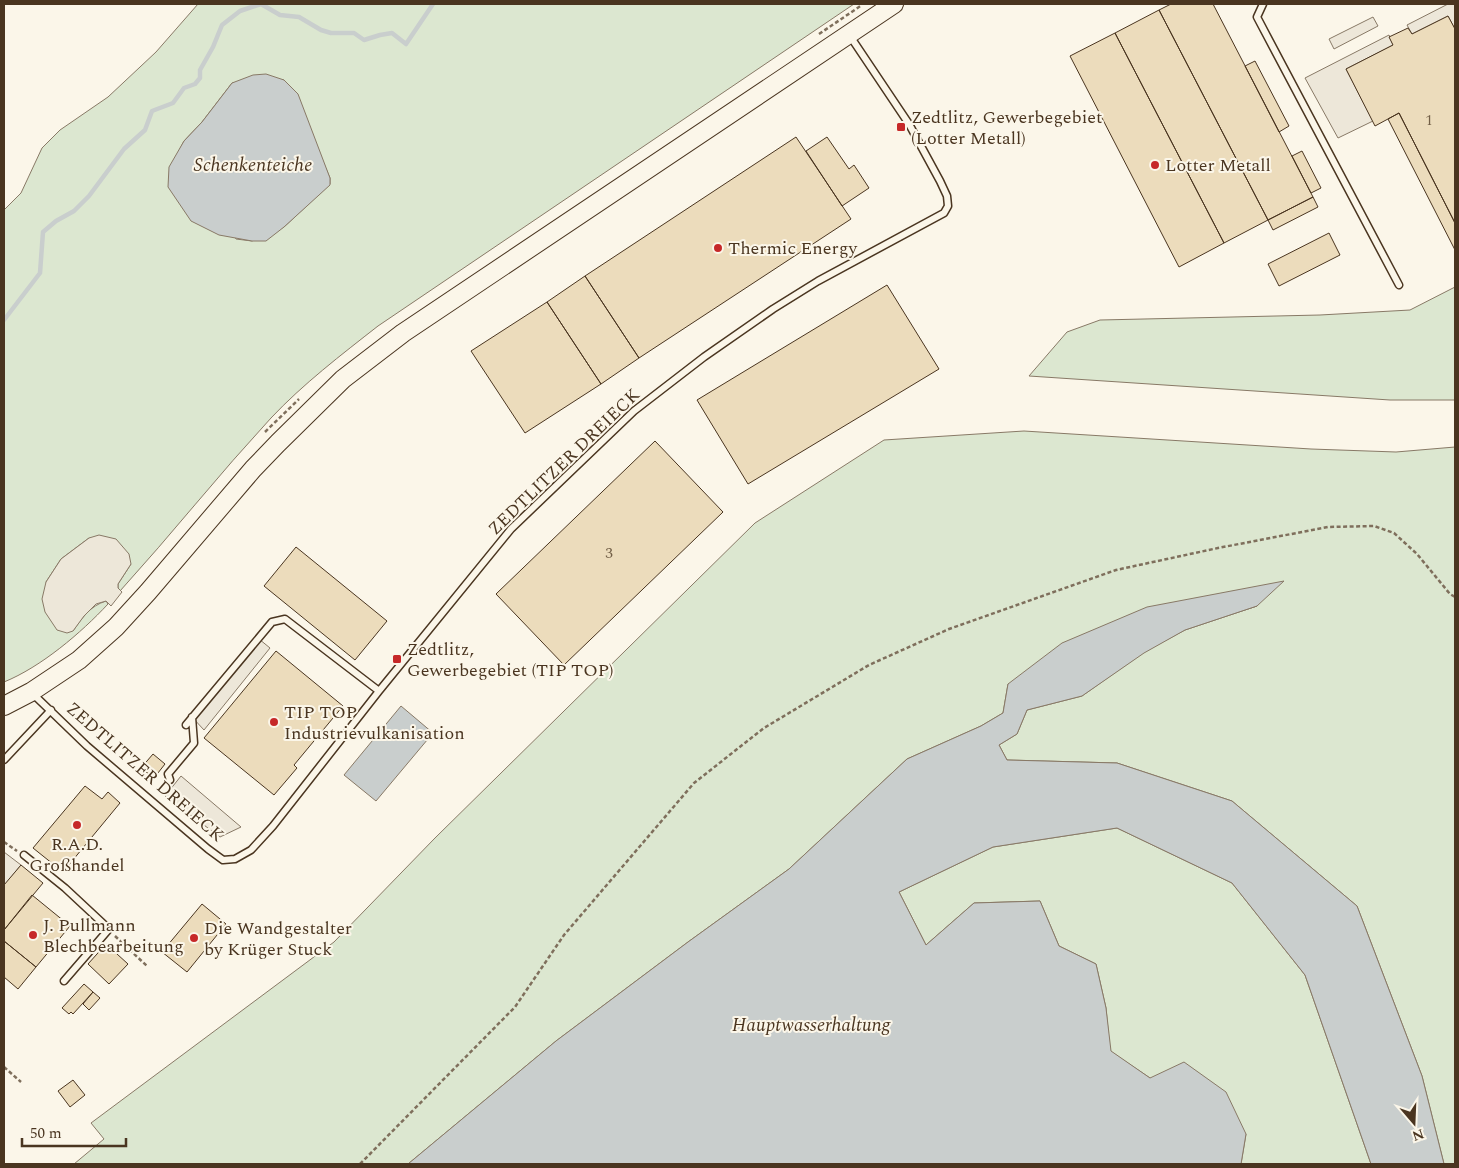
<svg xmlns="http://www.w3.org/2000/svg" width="1459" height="1168" viewBox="0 0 1459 1168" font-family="Spectral,serif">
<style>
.green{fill:#dce7d0;stroke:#887966;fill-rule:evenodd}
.parking{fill:#ede7d9;stroke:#887966}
.water{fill:#c9cecd;stroke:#887966}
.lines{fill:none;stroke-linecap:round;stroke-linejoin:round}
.stream{stroke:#c9cecd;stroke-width:4.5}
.building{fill:#ecdcbc;stroke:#4a3520}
.lane-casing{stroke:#4a3520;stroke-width:9}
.secondary-casing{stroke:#4a3520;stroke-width:20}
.path{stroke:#7f6f5c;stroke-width:2.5;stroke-dasharray:4 2.5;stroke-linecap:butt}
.lane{stroke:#fbf6e9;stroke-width:6}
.secondary{stroke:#fbf6e9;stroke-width:18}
.poi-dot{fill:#c62828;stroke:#fbf6e9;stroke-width:2}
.labels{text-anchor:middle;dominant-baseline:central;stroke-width:4;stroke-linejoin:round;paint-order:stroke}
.number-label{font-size:15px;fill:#725f47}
.poi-label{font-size:18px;fill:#4a3520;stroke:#fbf6e9;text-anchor:start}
.street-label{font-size:18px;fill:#4a3520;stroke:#fbf6e9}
.water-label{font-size:19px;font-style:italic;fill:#4a3520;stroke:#fbf6e9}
</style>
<rect width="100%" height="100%" fill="#fbf6e9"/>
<path class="green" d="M198,4H854L378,326C341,355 303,384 271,418C219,474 172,534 120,591L118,588V584L131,564L89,538L61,559L46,582L73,631C82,618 90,606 106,601L108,604C81,633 41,667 4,682V210L21,193L42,148L60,130L108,97L156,52ZM284,80L291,87L330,178V184L284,227L252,241L236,239L180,149L184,141L202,122L232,83Z
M1455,287V400H1390L1029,376L1067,332L1100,320L1320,315L1410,310Z
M1024,431L1311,449L1396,452L1455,447V1164H1444L1422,1076L1357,906L1232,801L1117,763L1007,760L999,745L1017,734L1027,710L1082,696L1144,652L1185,630L1257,606L1008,684L1003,713L981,726L907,759L789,869L688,942L556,1041L408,1164H74L104,1139L91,1123L334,942L435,838L755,523L884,440Z
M1117,828L1232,883L1305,975L1371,1164H1241L1246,1134L1150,1078L1110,1051L1106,1008L1096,964L1059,946L1040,901L974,903L926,945L899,892L993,847Z"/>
<path class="parking" d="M1448,4H1453L1455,6V29L1448,16L1412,34L1407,25Z
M1373,17L1378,26L1334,49L1329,39Z
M1389,35L1393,45L1346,69L1373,121L1338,138L1305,78Z
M99,535L116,539L129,554L131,564L118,584V588L122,592L111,606L106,601L96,604L84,616L73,631L67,633L57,630L45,612L42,599L46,582L61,559L89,538Z
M259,639L270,648L204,730L192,717Z
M181,776L241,827L220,837L165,796Z
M4,852L21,865L4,886Z"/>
<path class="water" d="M266,74L284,80L298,94L330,178V185L284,227L266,241H252L219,235L191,221L168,187L169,167L184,141L202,122L232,83L253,75Z
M1284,581L1257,606L1185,630L1144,653L1082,696L1027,710L1017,734L999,745L1007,760L1117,763L1232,801L1357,906L1422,1076L1444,1164H1371L1305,975L1232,883L1117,828L993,847L899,892L926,945L974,903L1040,901L1059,946L1096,964L1106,1008L1111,1051L1150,1078L1184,1062L1226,1092L1246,1134L1241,1164H408L556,1041L688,942L789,869L907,759L981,726L1003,713L1008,684L1062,643L1147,607Z
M401,706L433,733L376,801L344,775Z"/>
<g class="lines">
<path class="stream" d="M261,4L280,15L299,17L321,30L331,33H354L364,40L380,35L392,33L406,44L433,4
M4,320L40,273L43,232L56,221L74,211L89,196L124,149L145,130L152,111L173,103L184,88L195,84L200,78V70L213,47L222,25L240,11L261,4"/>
</g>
<path class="building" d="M1171,4H1213L1313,197L1268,220L1159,10Z
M1159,10L1268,220L1224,243L1115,33Z
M1448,16L1455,29V223L1399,113L1375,126L1346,69L1393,45L1389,37L1408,28L1412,34Z
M1115,33L1224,243L1179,267L1070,56Z
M1255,61L1289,126L1279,132L1245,66Z
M1399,113L1455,223V250L1388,119Z
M796,137L851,219L639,358L585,276Z
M827,137L849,169L854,165L869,188L842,206L806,151Z
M1302,151L1321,188L1311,193L1292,156Z
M1313,197L1318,207L1273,230L1268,220Z
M1329,233L1340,255L1279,286L1268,264Z
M585,276L639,358L601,384L547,302Z
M887,285L939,369L748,484L697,400Z
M547,302L601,384L525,433L471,351Z
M655,441L723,512L564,665L496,594Z
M296,547L387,621L355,660L264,586Z
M276,651L343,706L294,765L297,768L274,795L204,738Z
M153,754L165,764L154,778L141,768Z
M85,786L102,799L108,792L120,803L63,872L33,848Z
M21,865L43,883L4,930V885Z
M32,895L70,926L36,967L4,941V930Z
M202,904L226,924L187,972L162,952Z
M4,941L36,967L18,989L4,977Z
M106,944L128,964L109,984L88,964Z
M84,984L93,992L73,1014L71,1012L69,1014L62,1008Z
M93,992L100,998L89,1010L83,1004Z
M73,1080L85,1095L70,1107L58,1091Z"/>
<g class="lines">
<defs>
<path id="lane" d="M1263,4L1257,17L1399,285
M32,693L87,746L208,849L223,860L235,859L251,850L273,826L379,691L511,529L634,411L704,357L773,309L818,281L944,213L948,206L947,196L940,181L909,124L850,36
M186,725L272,622L285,619L379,691
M4,760L51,710
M170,780L168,774L194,743L192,717
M24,855L65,888L109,929L64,981"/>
<path id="secondary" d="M4,706L31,692L79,660L116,627L148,592L253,469L278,443L343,379L403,333L894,4"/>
</defs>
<use href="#lane" class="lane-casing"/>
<use href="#secondary" class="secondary-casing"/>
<path class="path" d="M819,34L862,5
M265,432L299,399
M4,842L17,851
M115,936L148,967
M4,1067L21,1082
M360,1164L515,1007L564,935L694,783L764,728L869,665L949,629L1116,570L1218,548L1328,527L1374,526L1394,533L1417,554L1450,594L1455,597"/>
<use href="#lane" class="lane"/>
<use href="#secondary" class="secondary"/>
</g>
<g class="poi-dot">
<rect x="896" y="122" width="10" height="10" rx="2.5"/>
<circle cx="1155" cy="165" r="5"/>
<circle cx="718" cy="248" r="5"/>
<rect x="392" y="654" width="10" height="10" rx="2.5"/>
<circle cx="274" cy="722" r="5"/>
<circle cx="77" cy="825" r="5"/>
<circle cx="33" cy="935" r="5"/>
<circle cx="194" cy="938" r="5"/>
</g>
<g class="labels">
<g class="number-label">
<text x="1429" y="120">1</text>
<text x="609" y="553">3</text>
</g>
<g class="poi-label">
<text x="911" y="117">Zedtlitz, Gewerbegebiet<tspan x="911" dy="21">(Lotter Metall)</tspan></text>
<text x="1165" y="165">Lotter Metall</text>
<text x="728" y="248">Thermic Energy</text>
<text x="407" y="649">Zedtlitz,<tspan x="407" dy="21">Gewerbegebiet (TIP TOP)</tspan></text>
<text x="284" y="712">TIP TOP<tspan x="284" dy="21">Industrievulkanisation</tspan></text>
<text x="77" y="844" text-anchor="middle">R.A.D.<tspan x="77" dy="21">Großhandel</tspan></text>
<text x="43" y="925">J. Pullmann<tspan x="43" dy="21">Blechbearbeitung</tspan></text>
<text x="204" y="928">Die Wandgestalter<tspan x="204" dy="21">by Krüger Stuck</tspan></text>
</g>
<g class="street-label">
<text transform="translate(564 462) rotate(-44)">ZEDTLITZER DREIECK</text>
<text transform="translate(145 772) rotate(41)">ZEDTLITZER DREIECK</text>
</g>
<g class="water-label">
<text x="253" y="165">Schenkenteiche</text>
<text x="811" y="1025">Hauptwasserhaltung</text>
</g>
</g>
<rect width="1459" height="1168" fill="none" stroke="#4a3520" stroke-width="10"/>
<g transform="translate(1414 1123) rotate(161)" stroke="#fbf6e9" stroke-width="4" paint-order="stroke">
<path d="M0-4L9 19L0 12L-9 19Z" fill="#4a3520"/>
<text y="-8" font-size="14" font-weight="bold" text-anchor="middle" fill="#4a3520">N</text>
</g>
<path d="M22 1138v8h104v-8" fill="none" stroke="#4a3520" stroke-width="2.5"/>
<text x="30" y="1138" font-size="15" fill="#4a3520" stroke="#fbf6e9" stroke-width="4" paint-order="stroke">50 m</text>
</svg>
